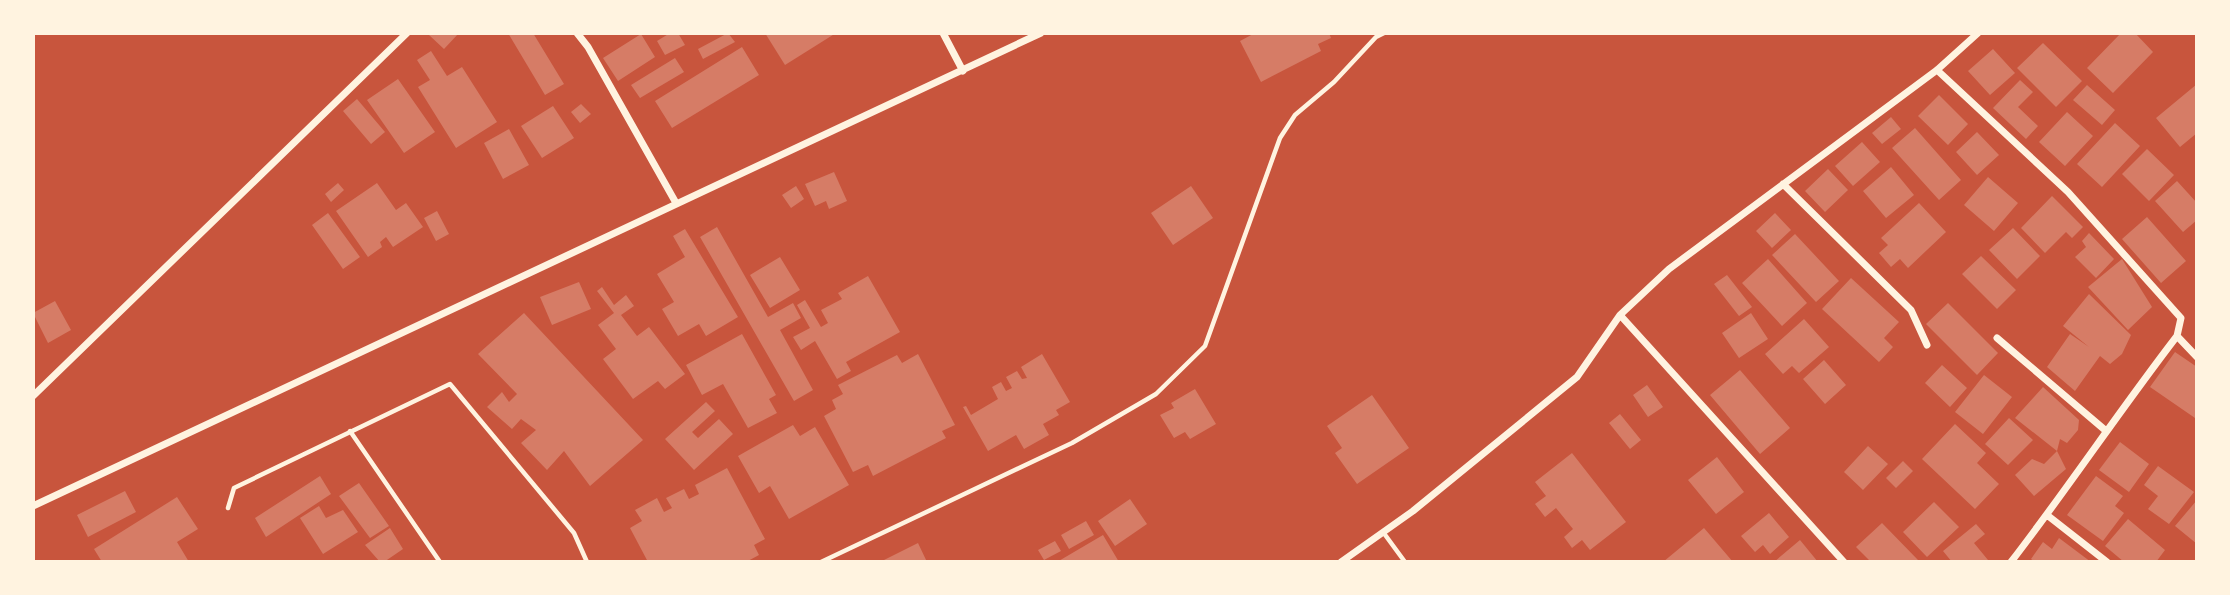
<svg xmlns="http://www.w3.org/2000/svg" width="2230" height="595" viewBox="0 0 2230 595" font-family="'Fira Sans Condensed',sans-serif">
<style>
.building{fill:#d67c66}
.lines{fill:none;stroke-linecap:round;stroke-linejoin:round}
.service{stroke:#fff3e0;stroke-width:4.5}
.minor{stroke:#fff3e0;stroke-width:7}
</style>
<rect width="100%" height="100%" fill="#c8553d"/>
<path class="building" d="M431,33H459L444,49L429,35Z
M508,33H533L564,84L545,95Z
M670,33H678L685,45L665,55L657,41Z
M728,33L735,42L703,59L698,49Z
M765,33H836L785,65Z
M1255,33H1329L1331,38L1318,44L1321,51L1261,82L1240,41Z
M2121,33H2135L2153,52L2113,93L2087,68Z
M641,34L655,57L618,81L603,58Z
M2043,43L2082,81L2056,107L2017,68Z
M742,47L759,75L672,128L655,101Z
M1993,49L2015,73L1990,95L1968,71Z
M431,51L447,76L462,67L497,122L456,148L418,87L430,80L417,60Z
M675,58L684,72L640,98L631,85Z
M398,79L435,132L404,153L367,100Z
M2020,80L2033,92L2018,107L2038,126L2026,139L1993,108Z
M2197,84V133L2180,147L2156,118Z
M2087,85L2115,110L2102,125L2073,100Z
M1939,95L1968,124L1948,145L1918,116Z
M357,99L385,132L371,144L343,111Z
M581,104L591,114L580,123L571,112Z
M553,106L574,138L542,158L521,126Z
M2067,112L2093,136L2065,166L2039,142Z
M1891,117L1901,129L1882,144L1872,133Z
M2115,123L2140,146L2102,187L2077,164Z
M1915,128L1961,180L1939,200L1892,148Z
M509,129L529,165L503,179L484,143Z
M1977,132L1999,155L1977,175L1956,152Z
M1862,142L1880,162L1853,186L1835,166Z
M2147,149L2174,175L2149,201L2122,174Z
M1891,167L1914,195L1886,218L1863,191Z
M1828,169L1848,190L1825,212L1805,191Z
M834,172L847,201L829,209L826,201L815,206L805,184Z
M1988,177L2018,203L1994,231L1964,205Z
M2177,181L2197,203V220L2183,232L2155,201Z
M338,183L344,190L331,202L325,194Z
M377,183L396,210L406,203L423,227L393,247L386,237L380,242L382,247L368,257L336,211Z
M796,186L804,199L791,208L782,195Z
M1191,186L1213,218L1173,245L1151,213Z
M2052,196L2083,227L2072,238L2066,232L2045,253L2021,228Z
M1919,203L1946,232L1908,268L1900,259L1891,267L1879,253L1888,245L1881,238Z
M437,211L449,234L436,241L424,218Z
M328,213L360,257L343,269L312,225Z
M1775,213L1791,230L1772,248L1756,231Z
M2147,217L2186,261L2161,283L2122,239Z
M717,227L768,317L793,303L801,318L780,330L813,390L794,401L700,237Z
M2013,228L2040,256L2017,279L1989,250Z
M685,229L738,317L706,336L699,324L678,336L662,309L674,302L657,274L685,257L673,236Z
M2089,233L2114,259L2096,278L2075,257L2086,247L2082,241Z
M1795,234L1839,281L1816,302L1772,255Z
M1981,256L2016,290L1997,309L1962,274Z
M780,257L800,290L770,308L750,275Z
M1768,259L1807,303L1782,326L1742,283Z
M2122,259L2152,307L2128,330L2088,287Z
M1727,275L1752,307L1739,316L1714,284Z
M868,276L900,332L846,362L851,371L837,379L815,341L801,350L793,337L810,328L797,305L805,300L821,327L828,323L821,310L842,299L838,293Z
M1851,278L1899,322L1884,338L1893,347L1879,362L1822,309Z
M579,282L591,309L552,325L540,297Z
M602,287L614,305L626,295L634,306L621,315L637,336L649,327L685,374L665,389L658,381L633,399L603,359L616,349L598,325L614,313L597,291Z
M2089,294L2131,335L2122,354L2110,364L2100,356L2075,391L2047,367L2070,334L2089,347L2063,326Z
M55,301L71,330L48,343L33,313Z
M1948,303L1998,353L1977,375L1926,324Z
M524,313L643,440L590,486L564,451L547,470L521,443L536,430L521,419L512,429L487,407L502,392L509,402L517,394L478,354Z
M1751,313L1768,339L1739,358L1722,333Z
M1804,319L1829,347L1799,373L1792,366L1783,374L1765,354Z
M742,334L776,395L769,399L777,413L748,428L723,384L702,395L686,365Z
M2175,352L2197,367L2195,418L2150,387Z
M918,354L955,425L942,431L946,438L873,476L868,465L853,472L824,416L836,409L832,400L843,394L838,385L897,355L902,363Z
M1042,354L1070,402L1056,410L1059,415L1043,424L1049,435L1024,449L1016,435L988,451L963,407L966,406L971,415L998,399L992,387L1001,382L1006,391L1012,388L1006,377L1017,371L1022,379L1027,378L1021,367Z
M1824,360L1846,385L1825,404L1803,379Z
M1942,365L1967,388L1950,407L1925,383Z
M1740,370L1790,428L1760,454L1710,395Z
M1984,375L2012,397L1983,434L1955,412Z
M1647,385L1663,407L1648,417L1633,395Z
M2043,387L2079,420L2078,430L2067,443L2060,439L2057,451L2015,418Z
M1195,389L1216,424L1190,439L1185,432L1174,438L1160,415L1174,408L1171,403Z
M1372,395L1409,448L1357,484L1335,453L1342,448L1327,426Z
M706,402L715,411L692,432L698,438L719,419L733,434L694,470L665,439Z
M1620,414L1641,440L1630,449L1609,423Z
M2009,418L2033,440L2008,465L1985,444Z
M1955,424L1986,453L1977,463L1999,484L1975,509L1922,459Z
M793,425L800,436L815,427L849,485L789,519L770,486L759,493L738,456Z
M2120,442L2149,464L2129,492L2099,470Z
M1868,446L1888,464L1863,490L1844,472Z
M2057,451L2066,469L2034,496L2015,475L2032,459L2044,464Z
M1572,453L1626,522L1590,550L1582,540L1572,548L1564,537L1573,529L1556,508L1545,517L1535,504L1546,496L1535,482Z
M1717,457L1744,492L1716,514L1688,480Z
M1903,461L1913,471L1896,488L1886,478Z
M2158,466L2194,492L2169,524L2148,509L2158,496L2144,485Z
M727,468L765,539L754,545L759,555L746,562H648L630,528L642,521L635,510L657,498L664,512L672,508L666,498L684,489L689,499L699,494L695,485Z
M320,476L331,494L266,537L255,518Z
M2096,476L2123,496L2115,506L2124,513L2103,541L2067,515Z
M359,483L389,526L370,538L339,496Z
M125,491L136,512L88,537L77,515Z
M177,497L198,529L177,542L189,562H102L94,549Z
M1130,499L1147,524L1115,546L1098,521Z
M2197,500V544L2175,526Z
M1934,502L1959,527L1927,557L1903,532Z
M319,506L326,518L343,510L358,532L323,554L300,518Z
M1769,513L1789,537L1770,554L1763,545L1755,552L1741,536Z
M2128,519L2165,550L2156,562H2124L2105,546Z
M1086,521L1094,535L1069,549L1061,535Z
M1882,523L1918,560L1917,562H1871L1856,547Z
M1976,524L1985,534L1974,543L1988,560L1986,562H1952L1943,551Z
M390,528L403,549L384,562H380L365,545Z
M1704,528L1733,562H1663Z
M1103,535L1119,562H1057Z
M2059,538L2091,562H2035L2031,559L2043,542L2052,549Z
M1800,540L1818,562H1774Z
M1055,541L1061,551L1044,560L1038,550Z
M918,543L927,562H880Z"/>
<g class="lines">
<path class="service" d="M350,431L440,562
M228,508L234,488L450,384L574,533L587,562
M1383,532L1405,562
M821,562L1072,443L1156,394L1205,346L1280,138L1295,115L1334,82L1376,37L1384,33"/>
<path class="minor" d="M577,33L588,47L676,203
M943,33L963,71
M1937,70L2068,192L2181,318L2177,336L2197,357
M1783,184L1911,310L1927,345
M1620,315L1844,562
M1997,338L2105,430
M33,396L407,33
M33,506L1041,33
M2047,515L2107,562
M1341,562L1413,511L1577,377L1620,315L1669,269L1937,70L1978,33
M2011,562C2068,488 2120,410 2177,336"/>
</g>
<rect width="2230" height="595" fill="none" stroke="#fff3e0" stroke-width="70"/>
</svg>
